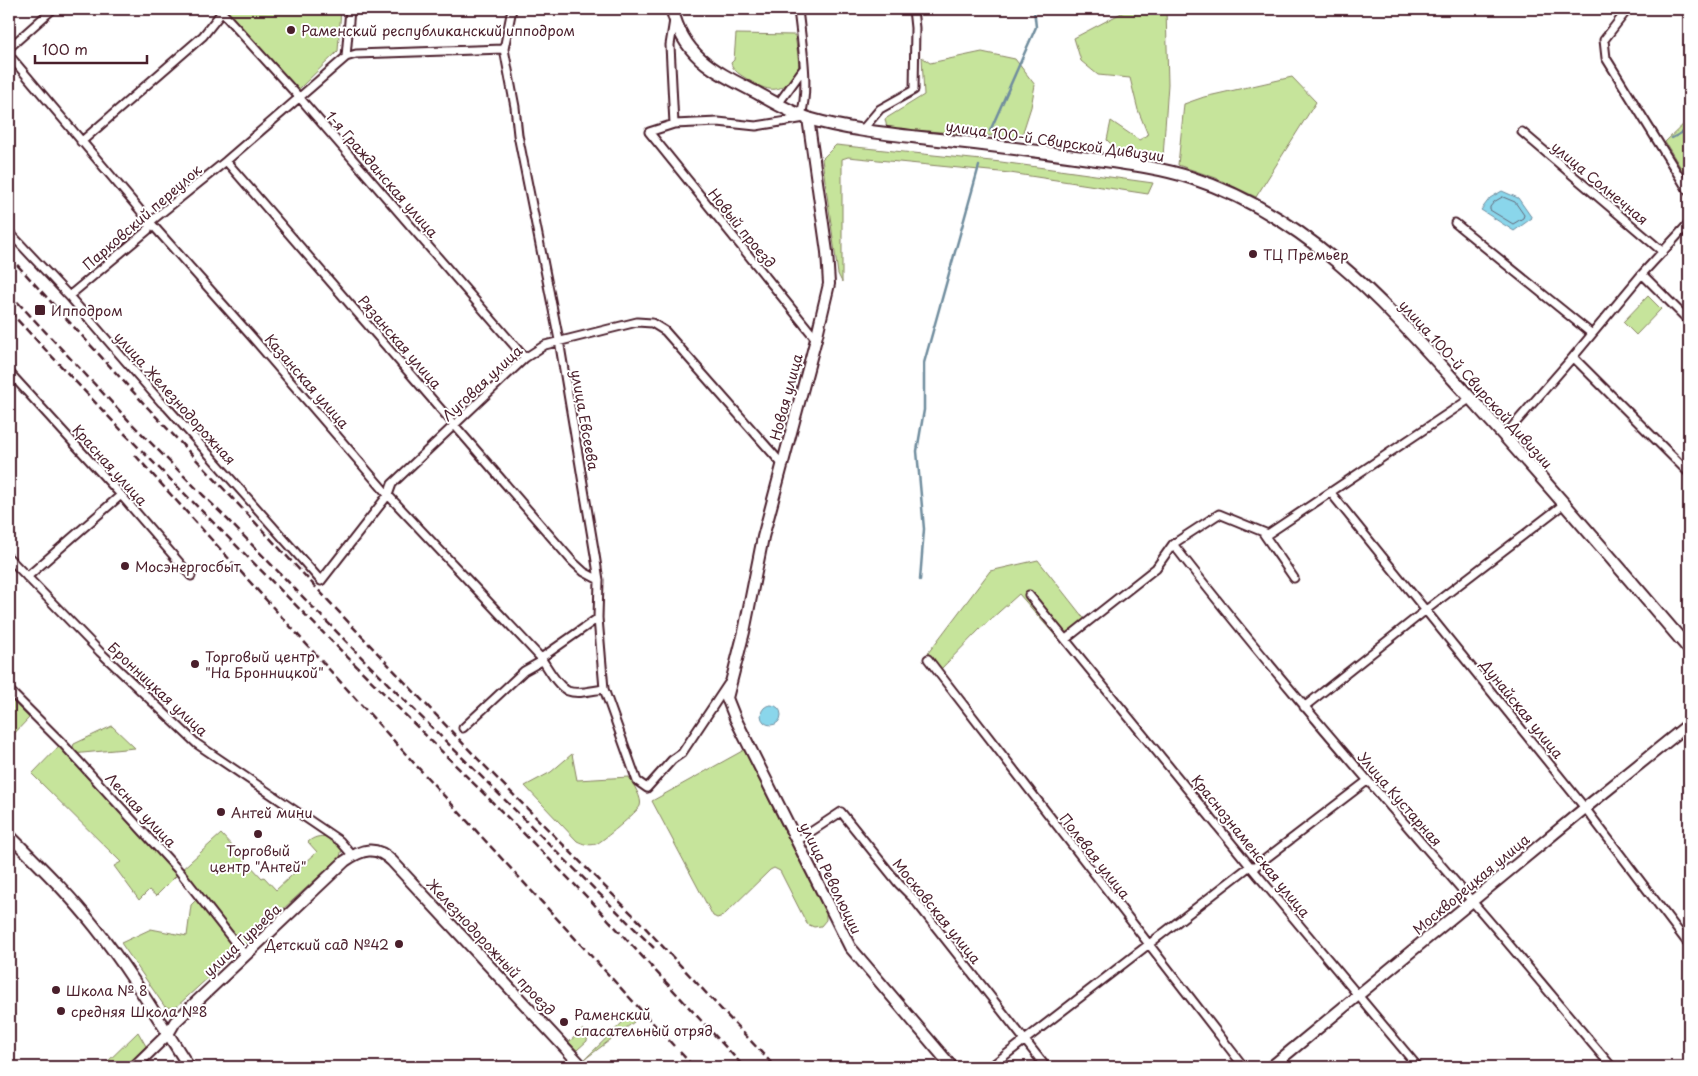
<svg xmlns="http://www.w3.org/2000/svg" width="1698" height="1076" viewBox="0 0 1698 1076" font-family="'Playpen Sans',sans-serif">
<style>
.green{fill:#c6e49b;stroke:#888263}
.water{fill:#8ad6eb;stroke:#708d9e}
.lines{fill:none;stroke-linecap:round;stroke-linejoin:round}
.shore{stroke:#646878;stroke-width:1}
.stream{stroke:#708d9e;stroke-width:2.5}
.street-casing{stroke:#4a1f2b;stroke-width:11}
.secondary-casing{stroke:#4a1f2b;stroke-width:14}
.primary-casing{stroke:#4a1f2b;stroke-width:15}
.street{stroke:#fff;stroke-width:7}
.secondary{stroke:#fff;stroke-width:10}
.primary{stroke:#fff;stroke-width:11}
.rail{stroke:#4a1f2b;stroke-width:2.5;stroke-dasharray:8 4;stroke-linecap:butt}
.poi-dot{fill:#4a1f2b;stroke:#fff;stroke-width:2}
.labels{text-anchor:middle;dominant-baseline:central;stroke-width:4;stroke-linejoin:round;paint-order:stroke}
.poi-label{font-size:14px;fill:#4a1f2b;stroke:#fff;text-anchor:start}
.street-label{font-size:14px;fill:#4a1f2b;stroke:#fff}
</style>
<rect width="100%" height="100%" fill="#fff"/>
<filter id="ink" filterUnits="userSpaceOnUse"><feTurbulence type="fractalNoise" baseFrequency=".02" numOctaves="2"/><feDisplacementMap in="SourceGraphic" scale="10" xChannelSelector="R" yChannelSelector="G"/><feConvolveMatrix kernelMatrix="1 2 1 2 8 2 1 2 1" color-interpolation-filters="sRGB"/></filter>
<g filter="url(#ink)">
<path class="green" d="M224,9H341L338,51L298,90Z
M1129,9H1166L1168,84L1163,157L1142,158L1118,151L1107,140L1111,121L1139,140L1148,135L1138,110L1130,78L1098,75L1081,61L1074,38Z
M736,34L795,35C796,44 800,62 798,70C797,73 794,77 791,79C778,96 763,89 747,79C741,75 733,71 731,63L734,60Z
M982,52L1015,59L1035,85L1031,107L1021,138L887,128L885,119L924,95L922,57L930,63Z
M1292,77L1316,102L1256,197L1216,178L1178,165L1184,104L1204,97Z
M1689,119V181L1665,142Z
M836,145L1001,162L1153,183L1148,194L1010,173L848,157L842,159V282L838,274L822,159Z
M1648,296L1661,309L1636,335L1623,322Z
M1038,560L1086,621L1058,639L1019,594L980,629L940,670L928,653L990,571Z
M9,698L29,718L9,739Z
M112,726L135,748L72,754L180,871L221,834L262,878L264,877L276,890L317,852L308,842C319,832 335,836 342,849L340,857L175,1008L165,1007L121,943L151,929L187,936L191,905L199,897L180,872L156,896L149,890L139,900L114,866L121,862L32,774L62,743L71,753L74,744Z
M744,750L826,914V920L821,926L814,927L807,924L780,871L774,868L770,870L723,916L717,918L713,916L652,801Z
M572,754L577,780L629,777C633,784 643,799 640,806C638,811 602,842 596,844C589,846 583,844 577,841L525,786L551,772Z
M629,1016L634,1022L585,1059Z
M583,1029L588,1034L587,1041L577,1050L569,1042Z
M138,1032L146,1046L125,1067H102Z"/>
<path class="water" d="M1502,191L1518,198L1532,218L1514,231L1481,210L1490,198Z
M761 715a10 10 0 1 1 20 0a10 10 0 1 1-20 0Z"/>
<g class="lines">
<path class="shore" d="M1503,197L1515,202L1524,215L1523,218L1513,224L1490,210V207L1494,202Z"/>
<path class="stream" d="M990,131L1036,27L1034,9
M1672,138L1689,129
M920,580L924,529L917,451L924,410V363L979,166"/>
<defs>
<path id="street" d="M219,9L299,97L525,358
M512,9L504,49L515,107L518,135L559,340L595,555L599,580L598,618L604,689L637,781L647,788L672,760L682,753L728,684
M798,9C801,39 810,87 801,115
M1628,9L1604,40L1606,58L1689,192
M674,20L670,45L674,124
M9,48L53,9
M9,55L150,222L252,337L388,495L541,658C548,668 557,686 568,691C578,695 594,690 604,689
M346,57L356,54L504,49
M778,104L804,68
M805,118L756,126L718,122L674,124L649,132L816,339
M863,129L880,109L914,90L915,28L913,9
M1522,132L1663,252
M81,142L203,36L222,12
M226,161L572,561L584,572L599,580
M1455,223L1592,334
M9,232L69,296L161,402L167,407L321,581L388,495L392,484L525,358L545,345L637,322L652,323L665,331L782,464
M1642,274L1689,321
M69,296L148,230L150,222L226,161L346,57L350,9
M1573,357L1689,473
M9,372L121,495L191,576
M1505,435L1573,357L1642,274L1689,223
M1331,493L1585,808L1689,945
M1263,533L1294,578
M1173,544C1268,667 1370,783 1471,900C1519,955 1565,1012 1612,1067
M9,558L100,652L197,744L340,841L353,856
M27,577L121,495
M1029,595L1250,866L1418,1067
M1066,639L1156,568L1173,544L1219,514L1268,534L1471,398
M928,659L1244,1067
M9,690L62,743L180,872L245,955
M1304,707L1426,610L1564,504
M463,728L524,671L540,662L541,658L598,618
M797,841L841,812L899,884L913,898L1046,1067
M990,1067L1250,866H1256L1367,781
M1688,1067L1689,1066"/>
<path id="secondary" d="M808,118L827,252L829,284L816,339L763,537L744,632L727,698L735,718L850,947L952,1067
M9,835C39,865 69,894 95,927C130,971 159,1020 189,1067
M134,1067L168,1034L175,1022L345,861C362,849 376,845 392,861L580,1064
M1271,1067L1585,808L1689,724"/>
<path id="primary" d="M672,9C684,59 717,72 759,94C775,103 792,113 810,119C844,129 881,133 916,137C973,143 1030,150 1086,158C1122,163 1158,167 1192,178C1312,217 1390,310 1472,400C1546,481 1617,565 1689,649"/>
</defs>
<use href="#street" class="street-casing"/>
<use href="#secondary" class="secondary-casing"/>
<use href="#primary" class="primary-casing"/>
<use href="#street" class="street"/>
<use href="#secondary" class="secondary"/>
<use href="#primary" class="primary"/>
<path class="rail" d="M9,256L148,408L383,659L474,755L640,922L775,1067
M9,293L132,424L228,520L369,665L654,948
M9,311L124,433L592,902L744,1067
M135,455L413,762L674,1046
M680,1052L694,1067"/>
</g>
</g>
<g class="poi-dot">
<circle cx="291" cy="30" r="5"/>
<circle cx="1253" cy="254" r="5"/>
<rect x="34" y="304" width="12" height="12" rx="2.5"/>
<circle cx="125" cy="566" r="5"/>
<circle cx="195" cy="664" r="5"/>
<circle cx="221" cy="812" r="5"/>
<circle cx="258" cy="834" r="5"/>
<circle cx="399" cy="944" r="5"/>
<circle cx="56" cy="990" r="5"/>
<circle cx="61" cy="1011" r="5"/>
<circle cx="564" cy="1022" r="5"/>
</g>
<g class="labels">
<g class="poi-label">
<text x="301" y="30">Раменский республиканский ипподром</text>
<text x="1263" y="254">ТЦ Премьер</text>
<text x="51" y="310">Ипподром</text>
<text x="135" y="566">Мосэнергосбыт</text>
<text x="205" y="656">Торговый центр<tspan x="205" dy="16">"На Бронницкой"</tspan></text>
<text x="231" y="812">Антей мини</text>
<text x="258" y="850" text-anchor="middle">Торговый<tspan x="258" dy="16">центр "Антей"</tspan></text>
<text x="389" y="944" text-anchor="end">Детский сад №42</text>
<text x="66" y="990">Школа № 8</text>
<text x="71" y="1011">средняя Школа №8</text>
<text x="574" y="1014">Раменский<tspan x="574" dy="16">спасательный отряд</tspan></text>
</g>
<g class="street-label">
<text transform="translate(1055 141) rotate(8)">улица 100-й Свирской Дивизии</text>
<text transform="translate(382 174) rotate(49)">1-я Гражданская улица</text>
<text transform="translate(1600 183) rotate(40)">улица Солнечная</text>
<text transform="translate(142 217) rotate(-41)">Парковский переулок</text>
<text transform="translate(742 228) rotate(51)">Новый проезд</text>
<text transform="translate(400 342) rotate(49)">Рязанская улица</text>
<text transform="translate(307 381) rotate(49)">Казанская улица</text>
<text transform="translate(482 383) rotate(-43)">Луговая улица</text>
<text transform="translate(1476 384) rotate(48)">улица 100-й Свирской Дивизии</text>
<text transform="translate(786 397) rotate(-75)">Новая улица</text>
<text transform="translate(175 398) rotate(48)">улица Железнодорожная</text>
<text transform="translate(585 420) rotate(80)">улица Евсеева</text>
<text transform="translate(110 465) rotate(48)">Красная улица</text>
<text transform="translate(158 689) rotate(43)">Бронницкая улица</text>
<text transform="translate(1522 709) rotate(51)">Дунайская улица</text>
<text transform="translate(1400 799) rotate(49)">Улица Кустарная</text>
<text transform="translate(141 810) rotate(47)">Лесная улица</text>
<text transform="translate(1251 846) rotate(51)">Краснознаменская улица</text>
<text transform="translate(1095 856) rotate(52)">Полевая улица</text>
<text transform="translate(831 878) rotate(64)">улица Революции</text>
<text transform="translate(1471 884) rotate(-40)">Москворецкая улица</text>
<text transform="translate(937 911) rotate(51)">Московская улица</text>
<text transform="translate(242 940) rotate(-43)">улица Гурьева</text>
<text transform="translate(491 947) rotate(47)">Железнодорожный проезд</text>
</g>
</g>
<rect width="1698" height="1076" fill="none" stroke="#fff" stroke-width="30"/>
<rect x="15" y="15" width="1668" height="1046" fill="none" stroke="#4a1f2b" stroke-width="2" filter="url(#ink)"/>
<path d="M35 55v8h112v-8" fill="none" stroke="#4a1f2b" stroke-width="2.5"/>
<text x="42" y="55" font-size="15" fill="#4a1f2b" stroke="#ffffff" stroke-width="4" paint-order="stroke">100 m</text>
</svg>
